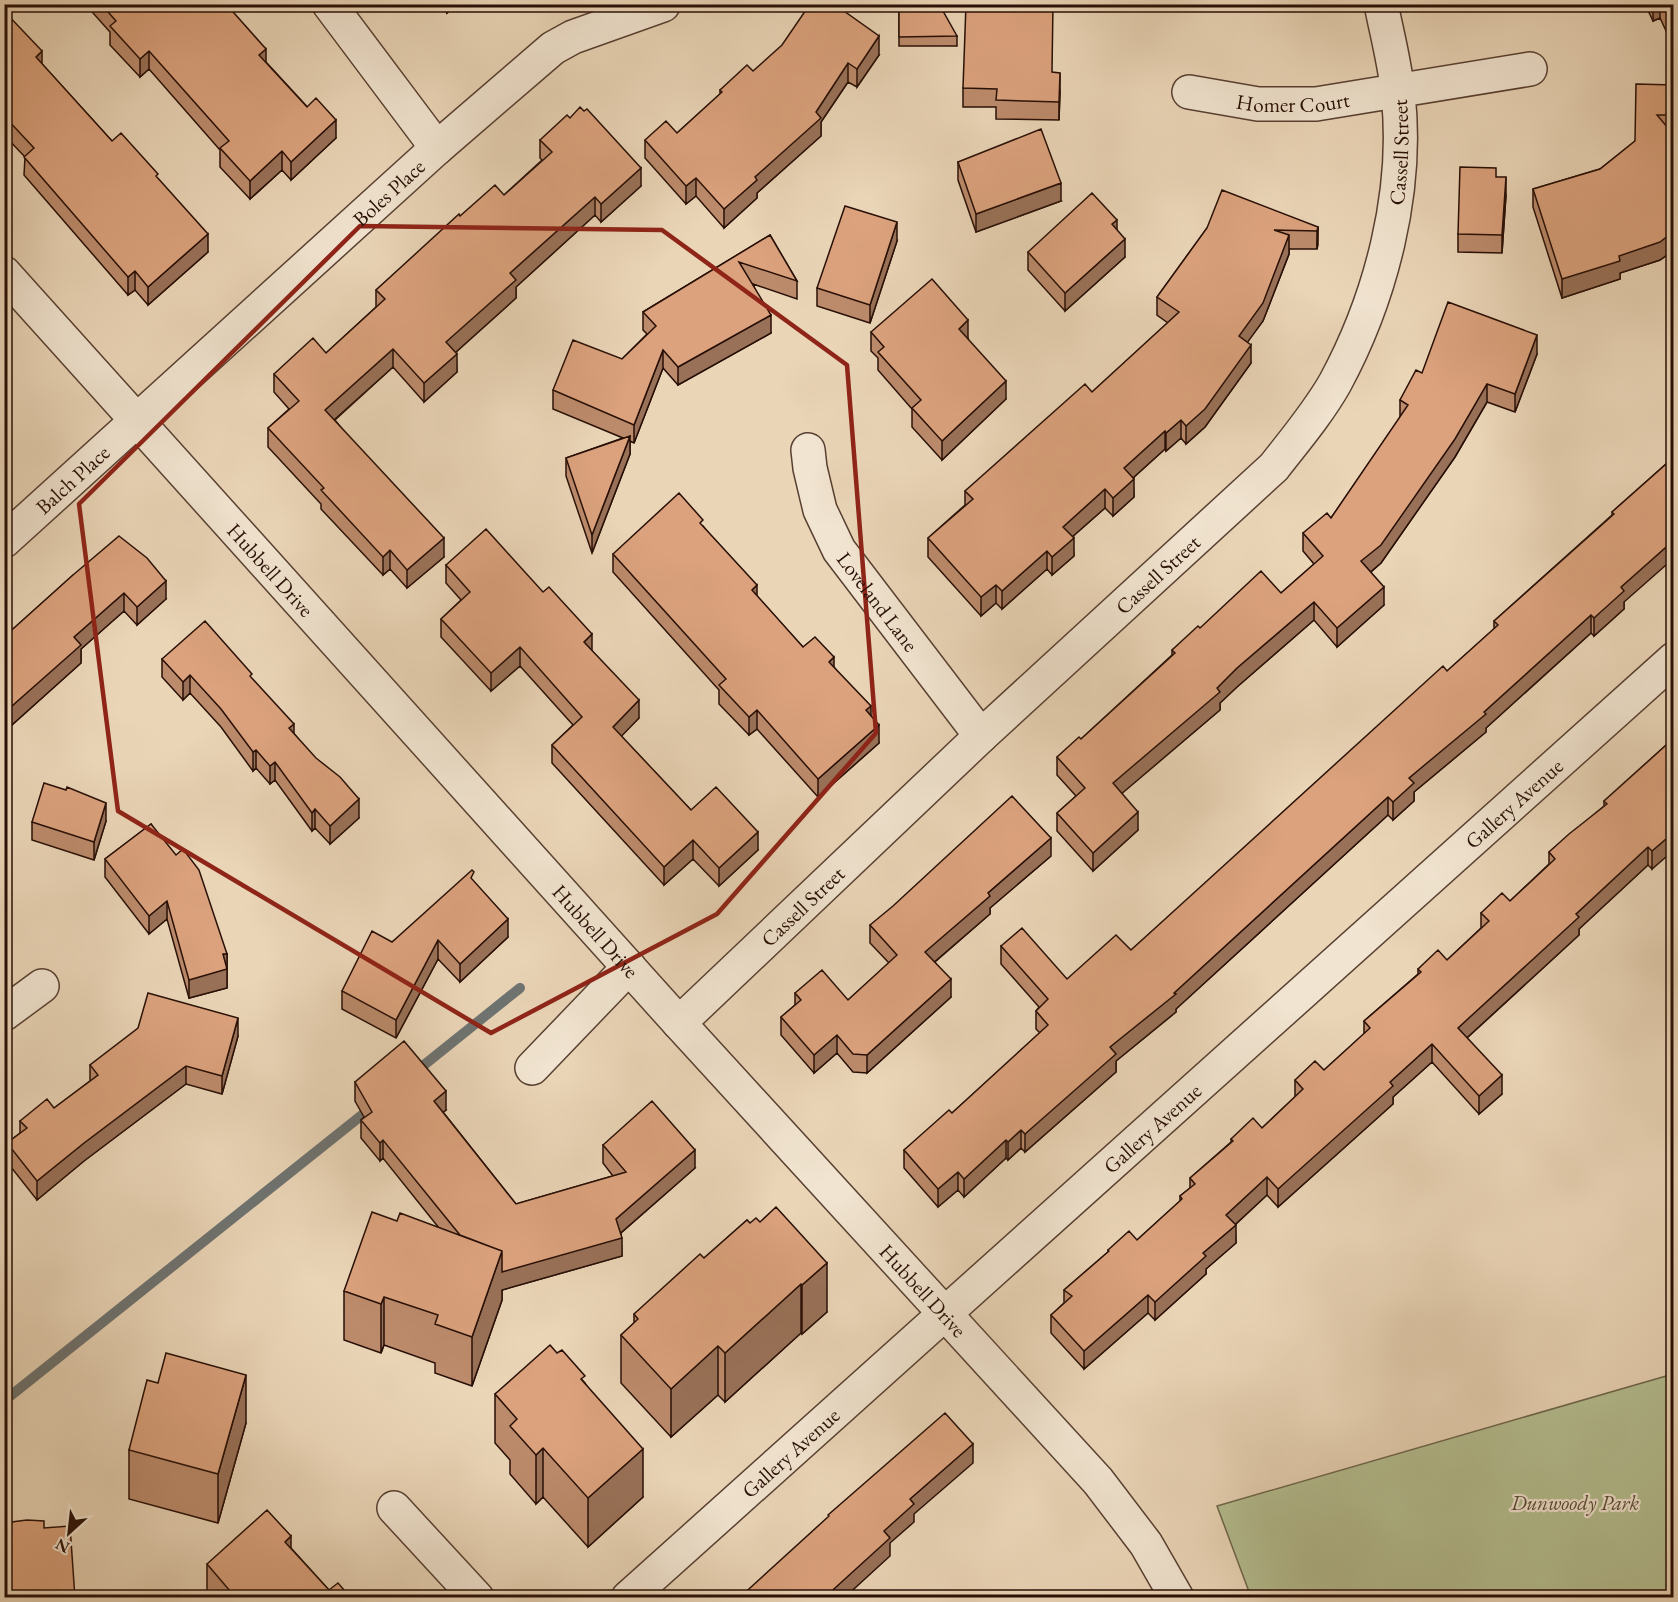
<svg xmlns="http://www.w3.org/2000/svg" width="1678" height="1602" viewBox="0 0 1678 1602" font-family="'EB Garamond',serif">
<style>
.green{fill:#b4be91;stroke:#6e664c;stroke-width:1.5}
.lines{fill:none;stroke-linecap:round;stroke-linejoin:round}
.stream{stroke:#6e7371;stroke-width:10}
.street-casing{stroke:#584032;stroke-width:36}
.street{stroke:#f1e4d0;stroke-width:33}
.wall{fill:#bc8b6c;stroke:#280f06;stroke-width:1.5}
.shaded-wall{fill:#997158;stroke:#280f06;stroke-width:1.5}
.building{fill:#dba27d;stroke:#280f06;stroke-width:1.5}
.marked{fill:none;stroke:#8f2418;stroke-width:4.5;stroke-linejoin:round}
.labels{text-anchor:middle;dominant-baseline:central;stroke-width:4.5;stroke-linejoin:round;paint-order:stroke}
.street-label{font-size:21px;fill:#280f06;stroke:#f1e4d0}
.park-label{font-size:21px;font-style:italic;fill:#594c37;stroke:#f1e4d0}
</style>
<rect width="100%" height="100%" fill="#ead5b7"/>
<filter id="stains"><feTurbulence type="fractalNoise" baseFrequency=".00333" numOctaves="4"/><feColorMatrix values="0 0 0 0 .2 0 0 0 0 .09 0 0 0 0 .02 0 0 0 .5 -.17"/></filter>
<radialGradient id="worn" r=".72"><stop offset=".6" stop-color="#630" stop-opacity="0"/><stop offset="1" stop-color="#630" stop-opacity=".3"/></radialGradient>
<path class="green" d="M1673,1374V1597H1251L1217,1506Z"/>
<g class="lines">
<path class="stream" d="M414,1073L520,988
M4,1401L372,1107"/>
<defs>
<g id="street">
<path d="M329,4L437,148"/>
<path id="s1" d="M1189,92L1258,104H1316L1530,69"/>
<path id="s2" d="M4,273L679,1023L1098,1481L1146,1544L1177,1598"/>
<path id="s3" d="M808,450L810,468L820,510L839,550L981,736"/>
<path id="s4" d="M4,541L437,148L553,48L573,37L663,5"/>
<path d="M4,1014L42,986"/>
<path id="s5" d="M679,1023L981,736L1274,467C1295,440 1318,413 1335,383C1381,298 1409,191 1398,94C1395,64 1387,34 1381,4"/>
<path d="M532,1068L629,967"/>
<path d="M394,1508L477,1598"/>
<path id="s6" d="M628,1598L1674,659"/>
</g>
</defs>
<use href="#street" class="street-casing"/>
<use href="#street" class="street"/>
</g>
<path class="wall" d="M85,4H226L266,62L336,138L291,180L282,170L250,199L220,167V150L149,69L140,77L110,45V32Z
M440,4H456L447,13Z
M899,4L957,36V46H899Z
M1645,4H1674V48L1660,18L1653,21Z
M4,11L42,64L112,141L158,179L208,252L148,305L135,290L128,295L24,175L25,157L4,135Z
M879,55L857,87L848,82L821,122V136L757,193V198L724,228L696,196L686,204L645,158V140L677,133L720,94V90L753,71Z
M1052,72L1060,91L1059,120L996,119V107H963V88Z
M1674,85V133H1672L1674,135V250L1660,260L1620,273V279L1562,298L1533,207V189L1600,169L1635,141Z
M540,140L641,186L601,222L595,215L516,287V298L456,352L457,372L424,402L393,367L335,420L444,557L407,588L390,569L383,575L321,509V504L268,447V428L289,409L274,392V374L326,353L376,307V290L460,216L504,195L542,160L540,158Z
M958,162L1061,201L976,232L958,180Z
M1496,177L1506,195L1502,253L1458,252V234Z
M1318,227L1317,249H1289V254L1263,321L1247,342L1251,363L1205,427L1186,444L1181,438L1166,451L1165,449L1133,478L1134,497L1113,516L1105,508L1072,537L1074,556L1052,575L1047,569L1002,609L996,603L981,616L928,557V538L965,505V491L1092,392L1168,323L1157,315V297L1207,228Z
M1117,230L1125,257L1065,311L1028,270V252Z
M770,235L797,281V299L753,284L771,333L678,385L663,368L634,443L630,441V454L592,553L566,476V458L623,438L553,409V390L622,359L647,334L643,330V312Z
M897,241L870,323L817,306V288Z
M871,332L968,338V339L1006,399L942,460L912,427V409L878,370V358L871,351Z
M1537,354L1515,412L1487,402L1455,457L1381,563L1371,572L1384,605L1337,647L1314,620L1237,687L1220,703V710L1122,793L1138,830L1093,871L1057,831V813L1076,796L1057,775V757L1081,739L1172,655V650L1200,628L1281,593L1314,564L1303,551V533L1331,518L1400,418V400L1422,373Z
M1674,457L1624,602V609L1594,636L1591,633L1486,728V732L1414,792V801L1393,820L1388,815L1176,1009V1012L1116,1061V1072L1025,1152L1021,1148L1008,1160L1006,1158L964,1197L958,1190L938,1207L904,1168V1150L952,1113L1040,1033L1036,1029V1011L1039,1007L1001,964V946L1067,979L1131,950L1447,671L1494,629V621L1612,515V512Z
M703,526L757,597L803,647L834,667L871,716L879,743L818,797L757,729L749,735L719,704V690L613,572V554Z
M446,565L592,651L639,718L621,736L691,810L758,850L719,886L693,859L664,885L552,763V745L573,725L520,666L491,691L441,637V619L461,600L446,583Z
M73,575L166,599L137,625L124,611L81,649V663L4,732V637Z
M162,659L252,679L359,818L330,844L315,828L312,831L275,780L270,784L256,768L253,771L221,727L190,693L183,700L162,677Z
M1674,738L1652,869L1648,865L1579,929V935L1467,1038L1502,1094L1479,1114L1432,1062L1393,1097V1104L1278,1207L1267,1195L1235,1225L1236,1243L1206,1269V1274L1155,1320L1148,1313L1084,1369L1051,1333V1315L1064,1303V1290L1108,1252V1250L1137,1240L1180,1201V1196L1190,1188V1178L1231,1142V1139L1262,1128L1295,1097V1080L1324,1070L1364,1034V1021L1418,974V969L1447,960L1481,928V913L1510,901L1549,864V852L1604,806V801Z
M106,821L94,860L32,840V822Z
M151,824L227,954V988L189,998L167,919L149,934L105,877V859Z
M1051,856L990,908V914L935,962L951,997L867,1073L853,1072L837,1053L814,1073L781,1035V1017L795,1005V993L848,1000L889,963L870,943V925Z
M474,882L508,937L460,982L438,959L396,1038L342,1009V991L392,942Z
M238,1036L222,1094L186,1084L84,1161L37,1200L7,1162V1143L20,1133V1121L54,1108L90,1081V1065Z
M355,1082L446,1110L443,1112L516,1204L613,1176L603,1163V1145L695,1168L621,1233L622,1256L502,1290V1300L472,1386L435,1373V1363L384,1345L381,1353L344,1340V1291L397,1221L439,1228L383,1158L380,1161L361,1138V1120L364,1117L355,1101Z
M747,1220L827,1312L802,1334L801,1333L725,1402L718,1395L671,1437L621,1383V1335L634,1323V1314L704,1258Z
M557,1353L585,1383L643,1497L588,1547L543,1497L536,1504L510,1474V1460L495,1443V1394Z
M158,1383L246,1423L218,1523L129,1499V1450Z
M4,1523L44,1528L75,1598H4Z
M291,1548L329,1590L351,1598H207V1564Z"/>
<path class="shaded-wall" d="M447,4H456L447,13Z
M1653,4H1660V18L1653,21Z
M879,36V55L857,87V69Z
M266,49V67L259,55Z
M42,51V69L36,57Z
M149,51V69L140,77V59Z
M848,63V82L821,122V136L757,193V198L724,228V209L816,112Z
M1060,73V91L1059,120V102Z
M336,120V138L291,180V162Z
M282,151V170L250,199V181Z
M641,168V186L601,222V204Z
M1506,177V195L1502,253V235Z
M696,178V196L686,204V186Z
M1061,183V201L976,232V214Z
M595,197V215L516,287V298L446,361V342L510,273Z
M1117,220V238L1112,224Z
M897,222V241L870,323V305Z
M1318,227V245L1317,249V231Z
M1674,231V250L1660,260L1620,273V279L1562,298V279Z
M208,234V252L148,305V287Z
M1289,235V254L1263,321L1239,354V336Z
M1125,239V257L1065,311V293Z
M135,271V290L128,295V277Z
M771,315V333L678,385V367Z
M968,320V338L959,347V329Z
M1537,335V354L1515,412V394Z
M1251,345V363L1205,427L1186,444V426Z
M393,349V367L325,428V410Z
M663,350V368L634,443V425Z
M457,354V372L424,402V383Z
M1006,381V399L942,460V441Z
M1487,384V402L1455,457L1381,563L1361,580V561Z
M11,397V415L4,421V403Z
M1181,420V438L1166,451V433Z
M1165,431V449L1124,486V468Z
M630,436V454L592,553V535Z
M1134,479V497L1113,516V498Z
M1105,489V508L1063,545V527Z
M444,538V557L407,588V570Z
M1074,538V556L1052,575V557Z
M1674,540V558L1624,602V609L1594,636V618L1621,587Z
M390,550V569L383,575V557Z
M1047,551V569L1002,609V591Z
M166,581V599L137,625V607Z
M757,585V604L752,590Z
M996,585V603L981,616V597Z
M1384,587V605L1337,647V628Z
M124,593V611L81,649V663L4,732V713L74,637Z
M1314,602V620L1237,687L1220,703V710L1113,801V783L1217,688L1237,668Z
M1591,615V633L1486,728V732L1414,792V801L1393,820V802L1409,778L1484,712Z
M592,634V653L584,642Z
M520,647V666L491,691V673Z
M834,657V675L829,662Z
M190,675V693L183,700V682Z
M639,700V718L613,745V727Z
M871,706V724L866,710Z
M757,710V729L749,735V717Z
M294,724V742L289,728Z
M879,725V743L818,797V779Z
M256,750V768L253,771V752Z
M275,762V780L270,784V766Z
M1388,797V815L1176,1009V1012L1116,1061V1072L1025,1152V1134L1110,1047L1174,993Z
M359,799V818L330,844V826Z
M106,803V821L94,860V842Z
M315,809V828L312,831V813Z
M1138,812V830L1093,871V853Z
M758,832V850L719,886V868Z
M1674,832V850L1652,869V851Z
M1051,838V856L990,908V914L925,970V952L988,893Z
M693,840V859L664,885V867Z
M1648,847V865L1579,929V935L1458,1046V1028L1576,914Z
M167,901V919L149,934V916Z
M508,919V937L460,982V964Z
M438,940V959L396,1038V1020Z
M223,954H227V988L189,998V980Z
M951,979V997L867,1073V1055Z
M238,1018V1036L222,1094V1076Z
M837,1035V1053L814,1073V1055Z
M1432,1044V1062L1393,1097V1104L1278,1207V1189L1390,1082Z
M186,1066V1084L84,1161L37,1200V1181L84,1143Z
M1502,1075V1094L1479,1114V1096Z
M446,1091V1110L434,1119V1101Z
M1021,1130V1148L1008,1160V1142Z
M383,1140V1158L380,1161V1143Z
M1006,1140V1158L964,1197V1179Z
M695,1150V1168L616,1237V1219Z
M958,1172V1190L938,1207V1189Z
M1267,1177V1195L1226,1233V1215Z
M1236,1225V1243L1206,1269V1274L1155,1320V1302L1203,1253Z
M622,1238V1256L502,1290V1300L472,1386V1337L502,1251Z
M827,1263V1312L802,1334V1285Z
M801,1284V1333L725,1402V1353Z
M1148,1295V1313L1084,1369V1351Z
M384,1297V1345L381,1353V1304Z
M718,1346V1395L671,1437V1389Z
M246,1375V1423L218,1523V1474Z
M973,1444V1463L914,1514V1522L890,1543V1556L844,1598H824L884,1531L910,1499Z
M543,1448V1497L536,1504V1455Z
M643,1449V1497L588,1547V1498Z
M291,1536V1584L285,1542Z"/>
<path class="building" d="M101,4H226L266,49L259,55L307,107L316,98L336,120L291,162L282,151L250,181L220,148L229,141L149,51L140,59L110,26L116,21Z
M810,4H834L879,36L857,69L848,63L816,112L821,118L755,177L757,180L724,209L696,178L686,186L645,140L666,121L677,133L722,92L720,90L747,65L753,71L782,45Z
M899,4H939L957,36L899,37Z
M966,4H1053L1052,72L1060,73L1059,102L996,100L997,89L963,88Z
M1662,4H1674V30Z
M4,11L42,51L36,57L112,141L121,133L158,174L156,176L208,234L148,287L135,271L128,277L24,157L34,148L4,116Z
M1636,84L1674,85V115H1657L1674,135V231L1660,242L1619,256L1620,261L1562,279L1533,189L1600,169L1635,141Z
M580,107L584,111L587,109L641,168L601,204L595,197L510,273L516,280L446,342L457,354L424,383L393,349L325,410L444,538L407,570L390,550L383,557L321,490L324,488L268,428L299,401L274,374L313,338L326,353L385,299L376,290L459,214L460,216L495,185L504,195L552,152L540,140L567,115L570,118Z
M1041,129L1061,183L976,214L958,162Z
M1460,167L1496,168V177H1506L1502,235L1458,234Z
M1222,190L1318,227L1317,231L1274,230L1289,235L1263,303L1239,336L1251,345L1205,409L1186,426L1181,420L1166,433L1165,431L1124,468L1134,479L1113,498L1105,489L1063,527L1074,538L1052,557L1047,551L1002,591L996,585L981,597L928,538L973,499L965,491L1085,384L1092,392L1179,312L1157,297L1207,228Z
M1092,193L1117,220L1112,224L1125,239L1065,293L1028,252Z
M845,206L897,222L870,305L817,288Z
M770,235L797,281L739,262L771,315L678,367L663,350L634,425L553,390L573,340L622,359L656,326L643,312Z
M932,279L968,320L959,329L1006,381L942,441L912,408L921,400L878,352L884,347L871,332Z
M1448,302L1537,335L1515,394L1487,384L1455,439L1381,545L1361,561L1384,587L1337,628L1314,602L1237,668L1217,688L1220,692L1113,783L1138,812L1093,853L1057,813L1085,788L1057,757L1079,737L1081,739L1175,653L1172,650L1198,626L1200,628L1261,571L1281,593L1323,556L1303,533L1327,513L1331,518L1408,405L1400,400L1416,370L1422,373Z
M4,389L11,397L4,403Z
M630,436L592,535L566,458Z
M1674,457V540L1621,587L1624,591L1594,618L1591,615L1484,712L1486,714L1409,778L1414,783L1393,802L1388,797L1174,993L1176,994L1110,1047L1116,1054L1025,1134L1021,1130L1008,1142L1006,1140L964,1179L958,1172L938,1189L904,1150L949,1110L952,1113L1048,1025L1036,1011L1048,999L1001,946L1022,928L1067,979L1116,935L1131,950L1443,666L1447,671L1498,625L1494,621L1614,514L1612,512Z
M679,493L703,520L700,523L757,585L752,590L803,647L815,637L834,657L829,662L871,706L866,710L879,725L818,779L757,710L749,717L719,685L726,679L613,554Z
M486,529L543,592L549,587L592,634L584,642L639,700L613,727L691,810L716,787L758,832L719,868L693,840L664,867L552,745L582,717L520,647L491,673L441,619L470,592L446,565Z
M119,536L147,558L166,581L137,607L124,593L74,637L81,645L4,713V637L73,575Z
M205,621L252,674L250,676L294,724L289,728L316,758L340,777L359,799L330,826L315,809L312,813L275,762L270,766L256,750L253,752L221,709L190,675L183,682L162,659Z
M1674,738V832L1652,851L1648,847L1576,914L1579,917L1458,1028L1502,1075L1479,1096L1432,1044L1390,1082L1393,1086L1278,1189L1267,1177L1226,1215L1236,1225L1203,1253L1206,1256L1155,1302L1148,1295L1084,1351L1051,1315L1072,1296L1064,1290L1109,1251L1108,1250L1129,1231L1137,1240L1182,1199L1180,1196L1195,1184L1190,1178L1233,1141L1231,1139L1253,1118L1262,1128L1303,1089L1295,1080L1315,1061L1324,1070L1370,1028L1364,1021L1421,972L1418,969L1438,950L1447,960L1489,921L1481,913L1502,893L1510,901L1555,859L1549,852L1569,834L1607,804L1604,801Z
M44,783L66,790L67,787L106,803L94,842L32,822Z
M1012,796L1051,838L988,893L990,896L925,952L951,979L867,1055L853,1054L837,1035L814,1055L781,1017L801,1000L795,993L822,970L848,1000L897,955L870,925L893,906Z
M151,824L176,855L183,849L199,870L227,954H223L227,969L189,980L167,901L149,916L105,859Z
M472,870L474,872L471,878L508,919L460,964L438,940L396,1020L342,991L372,931L392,942Z
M148,993L238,1018L222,1076L186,1066L84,1143L37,1181L7,1143L27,1128L20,1121L47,1099L54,1108L98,1075L90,1065L138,1028Z
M404,1041L446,1091L434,1101L516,1204L626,1172L603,1145L652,1101L695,1150L616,1219L622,1238L502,1272V1251L460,1235L383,1140L380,1143L361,1120L372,1112L355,1082Z
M776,1207L827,1263L802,1285L801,1284L725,1353L718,1346L671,1389L621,1335L638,1319L634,1314L700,1254L704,1258L747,1220L750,1223L756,1218L760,1222Z
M372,1212L397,1221L400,1213L502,1251L472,1337L435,1324L438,1315L384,1297L381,1304L344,1291Z
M550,1345L557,1353L562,1350L585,1376L581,1379L643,1449L588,1498L543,1448L536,1455L510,1426L517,1419L495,1394Z
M166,1353L246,1375L218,1474L129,1450L147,1380L158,1383Z
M945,1413L973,1444L910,1499L914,1504L884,1531L890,1538L824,1598H739L829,1516L828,1515Z
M267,1510L291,1536L285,1542L329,1590L338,1583L351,1598H236L207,1564Z
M27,1520L44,1521V1528L70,1526L75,1598H39L38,1592L4,1595V1523Z"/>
<path class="marked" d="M360,226L662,230L847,365L876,733L717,914L491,1033L118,811L79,504Z"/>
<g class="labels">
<g class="street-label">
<text stroke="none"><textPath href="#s1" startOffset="105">Homer Court</textPath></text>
<text stroke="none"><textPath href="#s5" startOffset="1160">Cassell Street</textPath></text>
<text stroke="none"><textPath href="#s4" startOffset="519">Boles Place</textPath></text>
<text stroke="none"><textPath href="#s4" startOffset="92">Balch Place</textPath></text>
<text stroke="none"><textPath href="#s2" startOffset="399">Hubbell Drive</textPath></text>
<text stroke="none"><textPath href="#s5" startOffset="656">Cassell Street</textPath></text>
<text stroke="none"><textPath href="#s3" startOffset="170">Loveland Lane</textPath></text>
<text stroke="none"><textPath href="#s6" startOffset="1190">Gallery Avenue</textPath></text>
<text stroke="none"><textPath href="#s5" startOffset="170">Cassell Street</textPath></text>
<text stroke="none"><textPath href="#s2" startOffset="885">Hubbell Drive</textPath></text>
<text stroke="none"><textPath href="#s6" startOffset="704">Gallery Avenue</textPath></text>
<text stroke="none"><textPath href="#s2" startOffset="1371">Hubbell Drive</textPath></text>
<text stroke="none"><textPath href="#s6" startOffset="218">Gallery Avenue</textPath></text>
</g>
<g class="park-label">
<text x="1575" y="1502">Dunwoody Park</text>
</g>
</g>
<rect width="1678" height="1602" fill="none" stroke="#ead5b7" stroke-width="24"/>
<rect x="6" y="6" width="1666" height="1590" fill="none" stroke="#280f06" stroke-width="3"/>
<rect x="12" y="12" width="1654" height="1578" fill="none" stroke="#280f06" stroke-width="1.5"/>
<g transform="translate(69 1533) rotate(207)" stroke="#f1e4d0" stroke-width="4.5" paint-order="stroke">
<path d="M0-4.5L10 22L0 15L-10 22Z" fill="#280f06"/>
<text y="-9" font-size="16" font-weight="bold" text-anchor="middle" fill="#280f06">N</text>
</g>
<rect width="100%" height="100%" filter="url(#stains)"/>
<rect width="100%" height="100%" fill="url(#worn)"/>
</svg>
